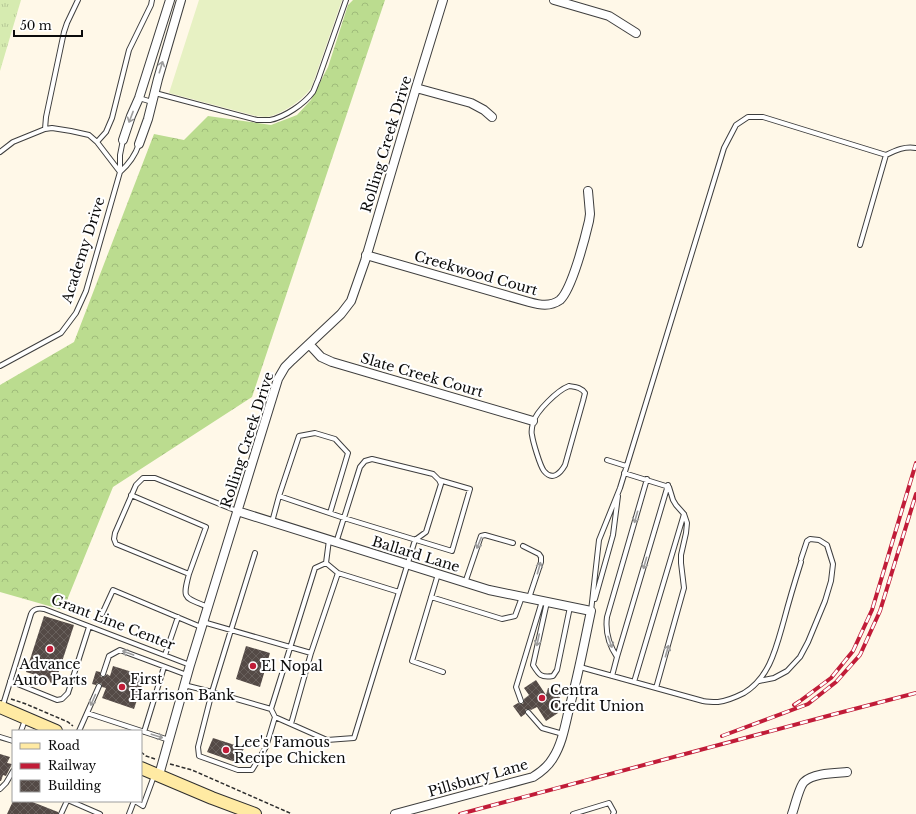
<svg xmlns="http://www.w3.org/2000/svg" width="916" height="814" viewBox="0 0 916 814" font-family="'Libre Baskerville',serif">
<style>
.grass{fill:url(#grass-tufts)}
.forest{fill:url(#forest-crowns)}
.pitch{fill:#e7f1c3}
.building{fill:url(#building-cross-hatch)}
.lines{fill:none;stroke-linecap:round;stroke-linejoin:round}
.lane-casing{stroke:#3e3e3e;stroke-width:6}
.street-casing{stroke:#3e3e3e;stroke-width:10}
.secondary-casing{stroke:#2d2d2d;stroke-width:14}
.path{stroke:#2d2d2d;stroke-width:1.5;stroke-dasharray:4 2;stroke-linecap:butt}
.lane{stroke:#fff;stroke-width:4}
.street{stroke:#fff;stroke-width:8}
.secondary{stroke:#ffeaa3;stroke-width:12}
.rail-casing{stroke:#c11c38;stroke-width:4}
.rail{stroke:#fff;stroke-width:2.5;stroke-dasharray:8;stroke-linecap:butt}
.oneway{stroke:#9d9d9d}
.poi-dot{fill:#c11c38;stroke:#fff;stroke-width:1.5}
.labels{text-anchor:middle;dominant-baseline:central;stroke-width:4;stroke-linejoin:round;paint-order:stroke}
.street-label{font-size:14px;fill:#0b0b0b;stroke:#fff}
.poi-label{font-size:14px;fill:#0b0b0b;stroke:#fff;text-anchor:start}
</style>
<defs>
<pattern id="grass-tufts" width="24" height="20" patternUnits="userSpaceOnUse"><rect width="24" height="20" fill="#d6ebb0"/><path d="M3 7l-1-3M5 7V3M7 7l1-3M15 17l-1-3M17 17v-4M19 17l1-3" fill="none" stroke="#b6c896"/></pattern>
<pattern id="forest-crowns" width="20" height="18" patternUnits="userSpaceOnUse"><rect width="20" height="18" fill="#bbdc8f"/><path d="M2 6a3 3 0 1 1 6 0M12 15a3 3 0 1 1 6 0" fill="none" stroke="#9fbb7a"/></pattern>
<pattern id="building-cross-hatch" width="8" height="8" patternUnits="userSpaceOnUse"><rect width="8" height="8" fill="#544a46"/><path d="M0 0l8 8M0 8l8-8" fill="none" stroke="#68605c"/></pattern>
</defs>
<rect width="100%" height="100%" fill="#fff8e8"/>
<path class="grass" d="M0,0H21L0,71Z"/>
<path class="forest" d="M353,0H385L252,397L113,487L63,610L0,592V385L74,342L154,134L184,140L208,116L271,125L297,115L311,100L328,67L348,5Z"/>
<path class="pitch" d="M199,0H342L312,86C305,99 281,115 266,117C263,117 259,116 256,116L169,93Z"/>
<path class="building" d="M44,616L74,625L58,674L61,679L51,684L49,679L26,672Z
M246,646L270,653L260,687L236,679Z
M113,666L145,676L134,709L102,698L106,688L102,687V684L100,683H97L96,685L92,684L96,671L100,672L101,677H104L107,674L110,676Z
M536,680L546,695L548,688L561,691L557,711L558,713L546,721L537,707L531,710L529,709H526L525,711V714L521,717L513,706L518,703L521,704H523L524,701V699L529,695L524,688Z
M213,738L244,748L238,763L207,752Z
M0,754L10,757L7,763L12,764L6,776L3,775L1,781H0Z
M13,801H30L58,812V814H7Z"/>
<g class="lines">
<defs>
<path id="lane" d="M155,93L257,120C261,120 266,120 270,120C285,117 304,104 313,92C315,88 316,84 318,80L346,0
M139,98L152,102
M45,129L52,128L71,131L89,135L97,142
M0,152L13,142L45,129L46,117L64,32L67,23L78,0
M120,172L97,142L106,132L112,118L129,50L151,5L152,0
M120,172C129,164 135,156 139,144
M860,245L886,155
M0,366L61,333L76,313L86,291L120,172V155L123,140
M569,386C575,387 581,387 585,393L583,401L565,465C560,474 552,481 544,471C540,466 533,442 532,435C531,432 532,427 533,423C536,411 558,390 569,386Z
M607,460L626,466
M624,473L669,487L673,500L676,505L684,514L687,523L686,533L681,555V563L684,588L656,688
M131,495L206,527L189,574
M279,496L299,436L315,433L335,439L348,453L330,513
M272,522L279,496L344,518L452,551L470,489L439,480
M523,546L539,554L541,557V562L529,598
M255,553L231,630L212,692L271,709L275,717
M338,573L399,592
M438,574L412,661L443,672
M465,583L481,536L485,535L513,543
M431,597L502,619L515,616L522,597
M595,599L613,535L618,496
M547,602L533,665C539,675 541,678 553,676L557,670L570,607
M208,607C184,597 182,600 189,574L116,544L114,539L115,533L136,485L143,478H155L237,511
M591,611L599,540L620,488L724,148L736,125L748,117H763L886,155C896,150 905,146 916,148
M102,614L113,590L201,627
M203,622L311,653L338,573L326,563L329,540
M165,655L178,617
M617,657L668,485
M580,667L703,701C708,702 713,702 718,702C727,701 736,697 744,693C770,677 776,648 784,620C789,601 795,581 801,562
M103,674L109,656L120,650L187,675
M612,676L617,657C609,645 605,632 607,617L647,479
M10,681L57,700L62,699L68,693L89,627
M759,681L774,678L787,671L800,657L808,642L825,601L831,581L833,564L827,545L819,540L810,539L807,541L801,559
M634,682L684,514
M184,685L212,692L198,747L199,756L238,770H252L266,747L275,717L327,740L354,738L415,540L426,532L441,484L439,480L433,474L372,459L365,461L360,467L336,543
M521,701L516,687L542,601
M2,708L31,614C33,609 39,608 44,609L190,665
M271,709L315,568L326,563
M528,712L542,728L563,734
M87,713L169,740
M291,724L311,653
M21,731L25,720
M79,731L99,686
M144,732L164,667
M0,737L13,741
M0,789L6,783L13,771
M70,801L100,814
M135,801L143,806L154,776
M61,814L67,801
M129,814L134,801
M573,814L609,803L614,812L613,814"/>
<path id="street" d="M554,0L609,16L636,33
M416,88L471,103L484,110L492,117
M123,140L131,116L139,98L170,0
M139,144L148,119L158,79L181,0
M366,255L529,302C540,305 550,307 560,300C572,289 585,238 589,221L590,214L588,191
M309,344L321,357L332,362L533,421
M237,511L489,590L591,611C584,644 578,677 569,709C565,726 562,744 553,758C548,767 541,772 533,777L395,814
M159,775L190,665L278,379L285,367L292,360L341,314L351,301L365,261L416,88L443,0
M792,814C795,806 799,787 804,782C813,773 835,773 847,772"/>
<path id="secondary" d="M0,707L56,731
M141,768L212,798L255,814"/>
</defs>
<use href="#lane" class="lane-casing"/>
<use href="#street" class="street-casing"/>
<use href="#secondary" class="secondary-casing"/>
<path class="path" d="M11,699L26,704L68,722L73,726
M141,752L146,756L155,759
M170,764L192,770L292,814"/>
<use href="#lane" class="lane"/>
<use href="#street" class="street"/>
<use href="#secondary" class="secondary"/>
<defs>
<path id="rail" d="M794,705L800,701L831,678L853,651L872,610L916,463
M722,736L808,704L836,682L860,655L880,611L916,494
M460,814L835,714L916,693"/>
</defs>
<use href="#rail" class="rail-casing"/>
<use href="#rail" class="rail"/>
</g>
<defs><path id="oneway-shaft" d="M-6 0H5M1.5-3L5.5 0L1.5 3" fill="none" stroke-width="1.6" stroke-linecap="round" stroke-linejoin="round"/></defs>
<g class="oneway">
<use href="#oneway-shaft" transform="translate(161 67) rotate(-73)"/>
<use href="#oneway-shaft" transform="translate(131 117) rotate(111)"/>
<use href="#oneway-shaft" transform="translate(636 517) rotate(106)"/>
<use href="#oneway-shaft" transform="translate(479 543) rotate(112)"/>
<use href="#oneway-shaft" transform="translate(645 563) rotate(106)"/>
<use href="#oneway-shaft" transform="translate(539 568) rotate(-74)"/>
<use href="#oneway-shaft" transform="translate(538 640) rotate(102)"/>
<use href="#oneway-shaft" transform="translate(610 642) rotate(71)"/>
<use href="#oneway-shaft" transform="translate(667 651) rotate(-74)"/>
<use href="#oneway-shaft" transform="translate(128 653) rotate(-160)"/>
<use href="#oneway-shaft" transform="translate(93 700) rotate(114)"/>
<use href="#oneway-shaft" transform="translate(157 736) rotate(18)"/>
</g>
<g class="poi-dot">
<circle cx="50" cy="649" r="4"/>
<circle cx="253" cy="666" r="4"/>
<circle cx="122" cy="687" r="4"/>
<circle cx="542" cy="698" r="4"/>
<circle cx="226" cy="750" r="4"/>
</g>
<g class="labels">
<g class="street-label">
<text transform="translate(386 144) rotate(-73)">Rolling Creek Drive</text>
<text transform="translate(83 250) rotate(-72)">Academy Drive</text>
<text transform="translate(476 273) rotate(16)">Creekwood Court</text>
<text transform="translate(422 375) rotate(16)">Slate Creek Court</text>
<text transform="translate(247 440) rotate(-72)">Rolling Creek Drive</text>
<text transform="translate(416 554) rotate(17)">Ballard Lane</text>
<text transform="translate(113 622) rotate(21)">Grant Line Center</text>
<text transform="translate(478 778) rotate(-16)">Pillsbury Lane</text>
</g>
<g class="poi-label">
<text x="50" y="664" text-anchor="middle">Advance<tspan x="50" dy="16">Auto Parts</tspan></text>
<text x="261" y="666">El Nopal</text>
<text x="130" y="679">First<tspan x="130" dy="16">Harrison Bank</tspan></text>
<text x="550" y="690">Centra<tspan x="550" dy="16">Credit Union</tspan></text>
<text x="234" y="742">Lee's Famous<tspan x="234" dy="16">Recipe Chicken</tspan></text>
</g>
</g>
<rect x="12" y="730" width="130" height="72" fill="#ffffff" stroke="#9d9d9d"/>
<rect x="20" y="743" width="20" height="6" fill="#ffeaa3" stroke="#9d9d9d"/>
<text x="48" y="750" font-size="12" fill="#0b0b0b">Road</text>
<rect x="20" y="763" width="20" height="6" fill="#c11c38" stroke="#9d9d9d"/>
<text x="48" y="770" font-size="12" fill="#0b0b0b">Railway</text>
<rect x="20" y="780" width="20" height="12" fill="url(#building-cross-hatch)" stroke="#9d9d9d"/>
<text x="48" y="790" font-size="12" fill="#0b0b0b">Building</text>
<path d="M14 30v6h68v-6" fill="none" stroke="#0b0b0b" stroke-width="2"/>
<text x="20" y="30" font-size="12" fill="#0b0b0b" stroke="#ffffff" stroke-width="3" paint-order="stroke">50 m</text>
</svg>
